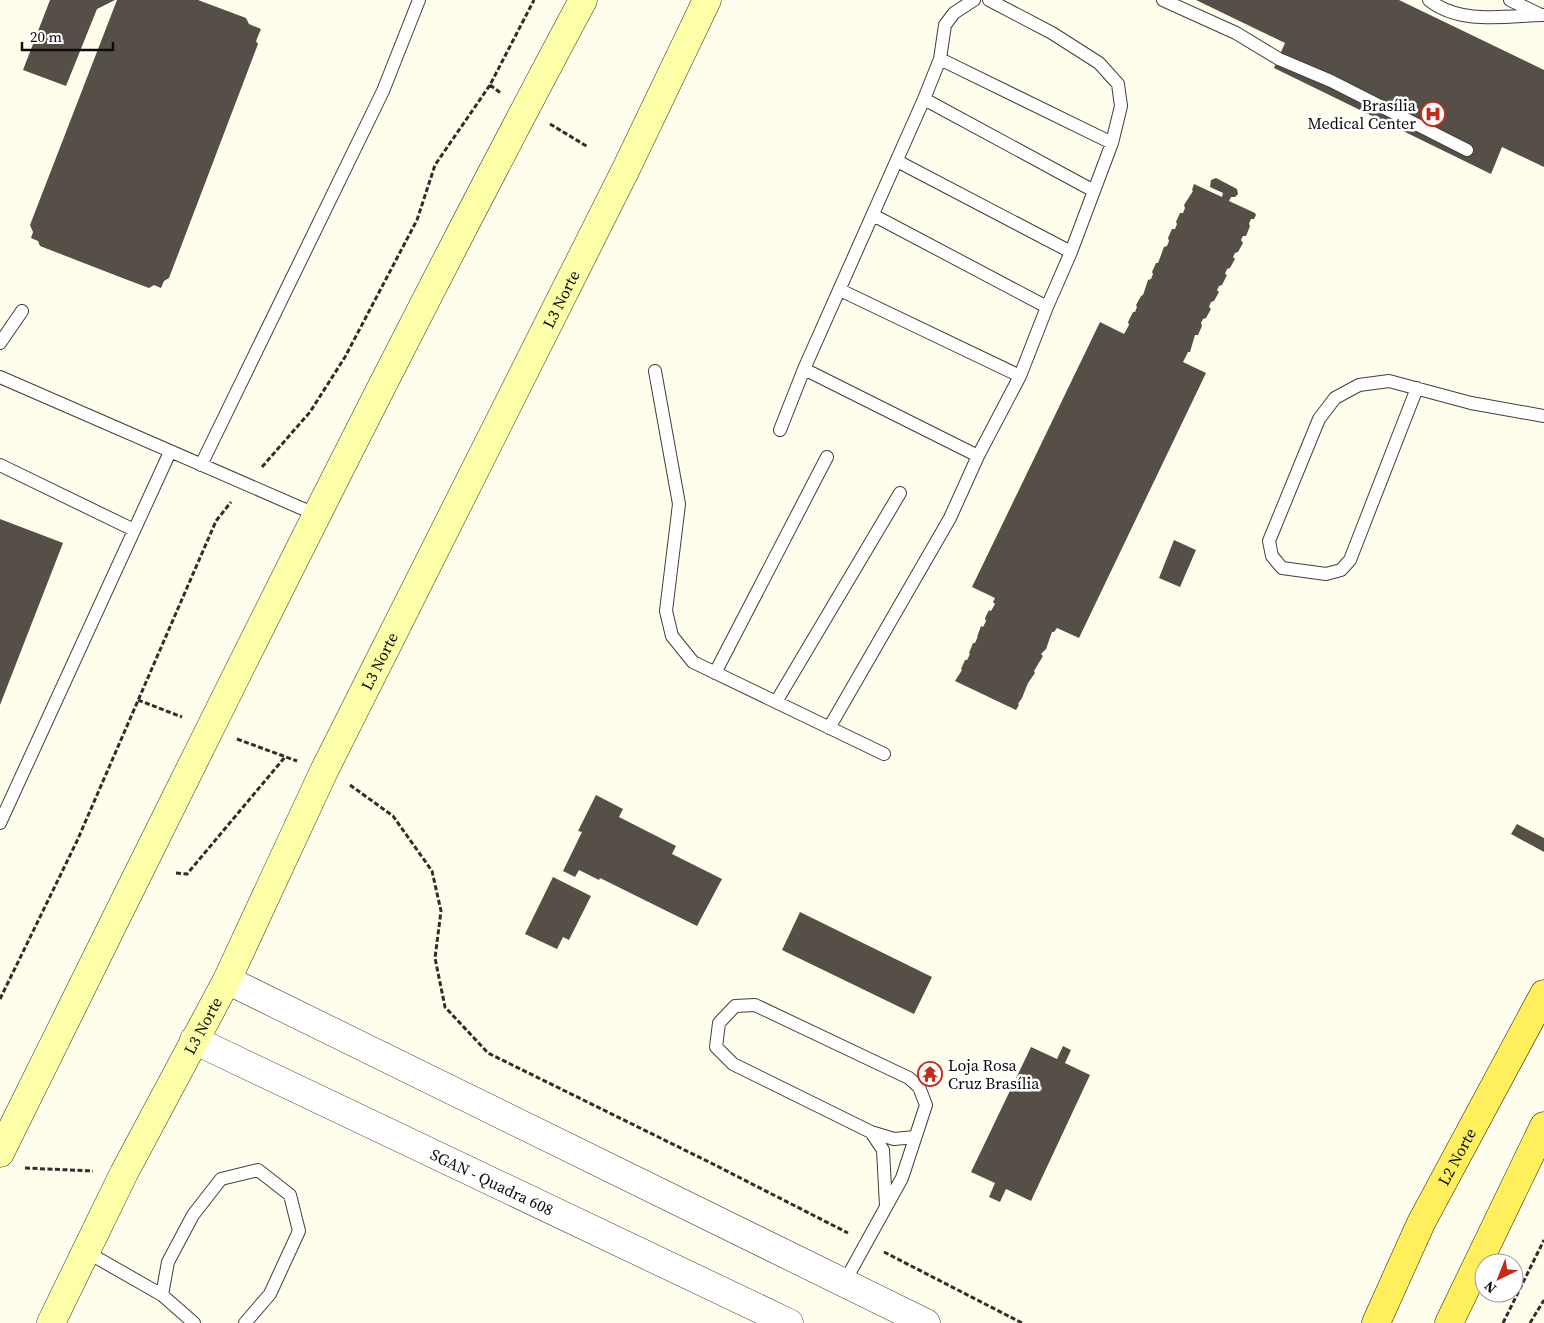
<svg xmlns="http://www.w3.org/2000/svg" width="1544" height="1323" viewBox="0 0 1544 1323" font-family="'Source Serif 4',serif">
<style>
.building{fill:#564f48}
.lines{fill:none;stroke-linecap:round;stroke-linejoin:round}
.service-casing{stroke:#3f3f3f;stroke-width:14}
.tertiary-casing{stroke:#3f3f3f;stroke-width:29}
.secondary-casing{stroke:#2e2e2e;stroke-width:29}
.primary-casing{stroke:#1d1d1d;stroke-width:29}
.path{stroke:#2e2e2e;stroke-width:3;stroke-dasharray:5 2.5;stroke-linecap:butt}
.service{stroke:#fff;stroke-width:12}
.tertiary{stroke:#fff;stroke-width:28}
.secondary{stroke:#fcffa7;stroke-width:28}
.primary{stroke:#ffef5c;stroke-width:28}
.labels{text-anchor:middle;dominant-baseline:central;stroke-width:5;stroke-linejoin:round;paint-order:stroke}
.poi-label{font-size:16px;fill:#0c0c0c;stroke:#fff;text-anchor:end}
.street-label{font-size:16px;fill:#0c0c0c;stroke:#fff}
</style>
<rect width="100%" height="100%" fill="#fffeec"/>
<path class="building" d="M50,0H115L97,9L66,86L23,70Z
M117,0H198L246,18L249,24L261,29L256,41L258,44L169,278L164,281L161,288L154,285L149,288L125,279L40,246L38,241L31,238L33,232L30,225Z
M1196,0H1399L1544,70V167L1502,147L1491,174L1274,68L1285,43Z
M1216,178L1237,189L1238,194L1235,197H1231L1229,201L1255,213L1256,215L1254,219H1251L1249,224L1250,226L1246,236H1243L1241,240L1243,243L1238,252L1235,253L1233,257L1235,259L1230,268L1227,269L1225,274L1227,275L1222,285L1219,286L1217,290L1219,292L1214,301L1211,302L1209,307L1211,309L1206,318L1203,319L1201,323L1202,326L1198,335H1195L1190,352H1188L1183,362L1206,373L1079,638L1057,628L1054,632H1052L1046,649L1041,654L1043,656L1034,671L1035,673L1028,683L1022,698L1018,704L1019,705L1016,710L955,681L962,670L961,669L965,660H967L970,654L969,653L973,643H975L978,636L977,637L981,626L983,627L986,621L985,618L989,610L991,611L995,604L993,602L995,598L972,587L1100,322L1124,334L1129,325L1128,322L1133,312H1135L1137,307L1136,305L1141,296L1143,295L1148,280L1151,279L1153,274L1152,272L1156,263H1158L1164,247L1167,246L1169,241L1168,238L1172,229H1175L1177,224L1176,222L1180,213H1183L1185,208L1184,205L1193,191L1192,190L1194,184L1222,197L1223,193L1210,187L1211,180Z
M0,519L63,543L0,705Z
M1174,540L1196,550L1180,587L1159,578Z
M596,795L623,809L619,817L676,846L672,854L722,879L697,926L600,878L599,880L579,870L575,877L563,871L582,832L578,831Z
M1517,824L1544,838V852L1511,834Z
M553,877L591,896L569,940L563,937L557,949L525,934Z
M800,912L932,977L914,1014L782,950Z
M1063,1046L1071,1050L1065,1063L1090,1075L1031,1201L1006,1189L1000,1202L989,1197L995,1183L971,1172L1031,1047L1057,1059Z"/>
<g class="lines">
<defs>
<path id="service" d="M1163,0L1236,33L1279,59L1331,81L1467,150
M1429,0C1460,25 1506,16 1543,15
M1510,0L1539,14
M940,59L1112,143
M924,99L1094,191
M897,161L1071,252
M873,215L1047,307
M840,290L1020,376
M0,343L22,311
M804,369L978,456
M655,371L679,504L666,611L672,636L693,662L884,754
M0,377L317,515
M1417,388L1350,560L1341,570L1326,574L1282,568L1272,556L1269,541L1319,419L1335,398L1359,385L1389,381L1471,403L1544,416
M780,430L804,369L924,99L940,59L945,25L954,13L974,0
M0,465L134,530
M201,465L383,91L419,0
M715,673L827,457
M776,702L900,493
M829,728L950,518L978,456L1020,376L1047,307L1071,252L1112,143L1121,106L1118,84L1099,63L1052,33L989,0
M0,823L170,452
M871,1132L883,1150L886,1206
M85,1251L162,1295L194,1323
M844,1283L902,1178L926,1105L919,1087L909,1078L755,1005L735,1006L719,1023L716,1047L733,1064L871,1132L894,1139L915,1137
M162,1295L168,1262L193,1215L221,1179L258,1170L290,1195L299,1231L270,1294L245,1323"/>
<g id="tertiary">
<path d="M227,980L926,1323"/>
<path id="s1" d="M194,1040L789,1323"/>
</g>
<g id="secondary">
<path d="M0,1153C191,767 380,380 583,0"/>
<path id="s2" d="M51,1323L124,1173L227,980L324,771L626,169L707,0"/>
</g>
<g id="primary">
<path id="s3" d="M1376,1323L1421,1223L1544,994"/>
<path d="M1449,1323L1544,1126"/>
</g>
</defs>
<use href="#service" class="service-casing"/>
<use href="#tertiary" class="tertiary-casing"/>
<use href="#secondary" class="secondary-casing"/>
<use href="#primary" class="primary-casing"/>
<path class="path" d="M490,85L502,94
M550,124L588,147
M262,467L310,412L345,357L417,220L435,165L490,85L534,0
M138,700L182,717
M237,739L297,761
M350,785L393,816L432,871L441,911L435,958L445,1007L488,1053L711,1163L848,1233
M176,873L187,874L285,757
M0,999L77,841L216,521L231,502
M25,1168L93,1171
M884,1252L1022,1323
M1503,1323L1544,1240
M1530,1323L1544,1300"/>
<use href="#service" class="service"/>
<use href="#tertiary" class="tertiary"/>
<use href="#secondary" class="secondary"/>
<use href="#primary" class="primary"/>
</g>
<defs>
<symbol id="hospital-ring" viewBox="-11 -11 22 22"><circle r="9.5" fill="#fff" stroke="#c82a18" stroke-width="1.5"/><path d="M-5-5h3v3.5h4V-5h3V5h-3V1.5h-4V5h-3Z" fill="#c82a18"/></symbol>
<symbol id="temple-ring" viewBox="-11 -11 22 22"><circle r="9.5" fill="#fff" stroke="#c82a18" stroke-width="1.5"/><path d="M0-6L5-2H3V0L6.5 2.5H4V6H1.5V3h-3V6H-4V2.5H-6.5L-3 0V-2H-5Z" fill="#c82a18"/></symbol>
</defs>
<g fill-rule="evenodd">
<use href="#hospital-ring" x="1419" y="100" width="28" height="28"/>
<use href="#temple-ring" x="916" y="1060" width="28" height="28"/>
</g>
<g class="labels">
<g class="poi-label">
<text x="1416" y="105">Brasília<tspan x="1416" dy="18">Medical Center</tspan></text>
<text x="948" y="1065" text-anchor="start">Loja Rosa<tspan x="948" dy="18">Cruz Brasília</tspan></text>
</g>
<g class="street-label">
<text stroke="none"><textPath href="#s2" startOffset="1144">L3 Norte</textPath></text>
<text stroke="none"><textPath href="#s2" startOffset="739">L3 Norte</textPath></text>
<text stroke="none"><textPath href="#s2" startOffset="334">L3 Norte</textPath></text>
<text stroke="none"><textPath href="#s3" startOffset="185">L2 Norte</textPath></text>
<text stroke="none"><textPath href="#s1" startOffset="330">SGAN - Quadra 608</textPath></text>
</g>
</g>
<g transform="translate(1499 1278) rotate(223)"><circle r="24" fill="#ffffff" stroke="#9e9e9e"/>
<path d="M0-4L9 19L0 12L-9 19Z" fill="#c82a18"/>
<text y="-8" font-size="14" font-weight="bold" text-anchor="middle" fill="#0c0c0c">N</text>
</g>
<path d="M22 42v8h91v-8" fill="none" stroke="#0c0c0c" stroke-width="2.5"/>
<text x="30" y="42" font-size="15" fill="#0c0c0c" stroke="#ffffff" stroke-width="4" paint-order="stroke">20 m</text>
</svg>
